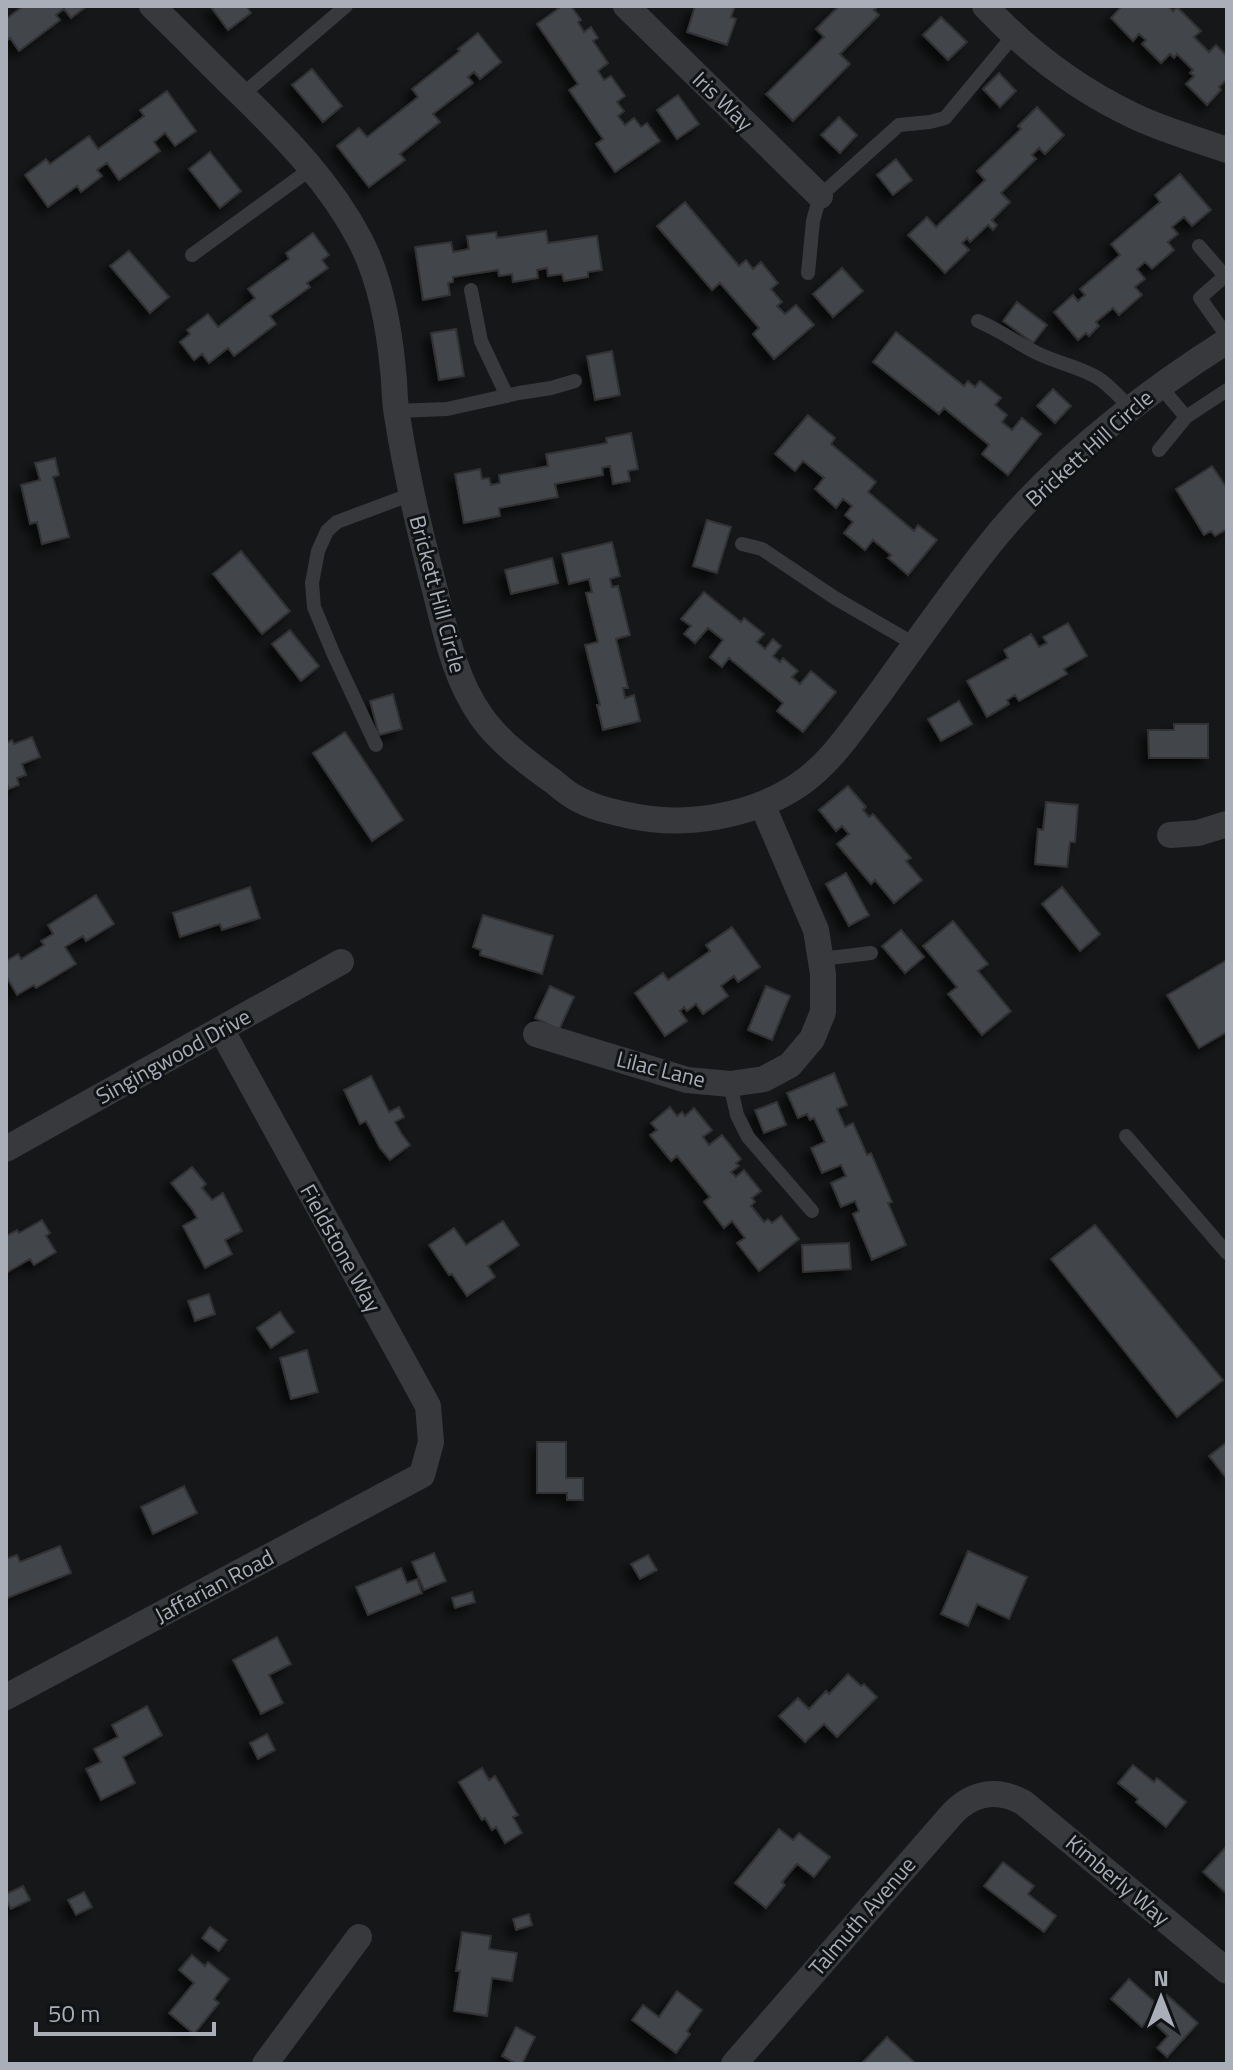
<svg xmlns="http://www.w3.org/2000/svg" width="1233" height="2070" viewBox="0 0 1233 2070" font-family="'Titillium Web',sans-serif">
<style>
.building{fill:#434448;stroke:#313134;stroke-width:2;filter:url(#shadow)}
.lines{fill:none;stroke-linecap:round;stroke-linejoin:round}
.service{stroke:#38393d;stroke-width:14}
.minor{stroke:#38393d;stroke-width:26}
.labels{text-anchor:middle;dominant-baseline:central;stroke-width:6;stroke-linejoin:round;paint-order:stroke}
.street-label{font-size:22px;fill:#a9aeb8;stroke:#111213}
</style>
<defs>
<filter id="shadow"><feDropShadow dx="-7" dy="7" stdDeviation="4" flood-color="#0009"/></filter>
</defs>
<rect width="100%" height="100%" fill="#161718"/>
<path class="building" d="M23,6H87L71,18L64,9L56,15L60,20L19,51L10,38L6,41V19Z
M210,6H246L251,13L228,30Z
M562,6H571L581,20L578,22L584,32L591,27L598,38L593,41L608,63L598,71L604,80L611,76L625,96L617,102L624,111L618,116L625,125L634,118L641,127L647,123L660,141L615,172L596,144L603,139L569,90L578,84L537,24Z
M695,6H735L731,17L736,19L727,45L687,32Z
M839,6H878L874,10L879,15L840,54L850,64L793,121L766,94L824,37L816,29Z
M1120,6H1168L1173,11L1177,7L1201,31L1194,37L1209,52L1216,45L1227,56V79L1219,87L1221,90L1207,105L1186,84L1194,76L1190,73L1193,70L1177,54L1174,58L1170,54L1161,63L1142,44L1146,40L1139,34L1133,41L1111,18L1121,7Z
M941,17L967,42L948,60L923,35Z
M478,33L501,62L480,79L474,72L468,77L473,83L433,114L440,122L400,154L405,160L369,187L337,146L359,128L367,137L418,97L412,89L460,51L458,49Z
M312,69L342,106L323,122L292,85Z
M999,73L1016,91L1000,107L983,89Z
M167,91L196,131L175,146L165,133L154,142L160,151L119,180L107,163L97,170L102,176L81,192L77,186L48,207L25,175L46,159L50,164L89,136L98,149L144,116L140,110Z
M678,95L699,124L677,139L657,110Z
M1037,107L1064,135L1045,154L1039,148L1032,155L1036,159L1001,193L1010,202L992,220L997,225L993,230L988,225L970,242L967,238L962,243L969,250L945,273L908,235L927,217L936,227L985,180L977,171L1021,129L1018,126Z
M839,117L857,135L840,153L821,135Z
M210,152L241,191L220,208L189,169Z
M896,159L912,180L893,195L877,175Z
M1180,174L1211,210L1192,226L1184,217L1172,227L1178,234L1168,242L1174,250L1152,269L1145,262L1137,269L1145,279L1135,287L1142,295L1119,315L1113,308L1096,322L1099,326L1089,336L1086,333L1078,340L1054,312L1073,295L1078,301L1085,295L1080,289L1120,255L1111,244L1160,202L1155,195Z
M685,202L739,266L746,260L753,269L761,262L778,283L771,289L782,302L777,306L785,314L796,305L814,325L774,359L753,334L759,328L720,283L712,290L657,226Z
M546,231L548,243L597,236L602,270L588,272V277L564,281L562,274L548,276L547,268L537,270L538,278L513,282L512,274L499,276L498,270L453,277V282L448,283L450,295L423,300L415,247L451,242L453,252L469,249L467,236L496,232L497,238Z
M313,233L329,255L322,260L328,268L307,283L310,287L270,316L276,324L234,356L228,348L209,363L202,354L194,360L180,342L190,334L187,330L208,314L218,327L255,298L248,289L289,259L286,253Z
M129,251L169,297L150,313L110,266Z
M842,268L863,291L833,317L813,294Z
M1017,302L1047,325L1033,343L1003,321Z
M456,329L464,376L439,380L431,333Z
M896,332L964,386L968,381L975,387L980,381L1001,398L995,405L1007,415L1002,422L1012,430L1022,418L1041,434L1008,475L982,454L989,445L944,408L939,414L873,362Z
M612,351L620,395L595,400L587,356Z
M1053,389L1071,406L1055,423L1037,406Z
M808,415L835,438L831,444L876,482L868,492L914,531L918,525L937,540L908,575L888,558L891,555L873,540L865,550L844,533L853,522L845,515L852,506L843,499L836,508L815,489L824,478L803,461L795,471L775,454Z
M631,433L638,469L628,471L630,481L613,484L610,466L602,468L603,475L555,484L558,497L499,508L500,516L464,523L455,474L480,469L482,479L489,478L491,485L500,483L499,475L548,466L546,454L607,443L606,438Z
M55,458L59,475L53,477L69,537L42,544L37,522L30,524L21,485L40,480L35,463Z
M1212,466L1227,488V529L1215,536L1211,531L1204,535L1176,489Z
M707,520L731,527L717,573L693,566Z
M612,542L620,576L610,579L612,587L618,586L630,635L616,639L628,688H623L625,698L634,695L640,721L603,730L597,705H600L585,645L598,642L586,593L592,592L589,579L569,584L562,554Z
M241,551L290,611L262,634L213,574Z
M552,558L558,583L511,594L505,570Z
M704,592L741,622L744,618L764,634L757,642L765,649L773,639L781,646L773,656L780,662L783,658L798,671L792,677L800,684L811,671L836,692L803,732L777,711L783,703L729,658L722,667L710,657L723,640L708,628L695,643L684,634L691,626L681,619Z
M1068,623L1087,656L1064,669L1067,674L1019,701L1015,695L1007,700L1009,704L987,717L967,681L1008,658L1004,650L1031,634L1039,647L1047,643L1043,637Z
M290,630L319,666L301,681L272,644Z
M393,694L402,729L379,735L370,701Z
M959,701L972,724L941,741L928,719Z
M1174,724H1208V758H1149L1148,730H1174Z
M345,732L403,820L372,841L313,753Z
M32,737L40,757L22,764L26,775L17,778L19,785L9,789L6,782V743L12,740L14,744Z
M848,786L866,807L863,810L869,817L873,814L911,858L906,861L922,880L894,903L875,880L871,884L837,844L849,834L842,826L836,831L819,810Z
M1046,802L1078,805L1075,842H1070L1067,867L1035,864L1038,829L1043,830Z
M846,873L869,915L849,926L826,884Z
M250,887L260,918L222,930L220,924L180,937L173,913Z
M1062,887L1100,934L1080,951L1042,904Z
M96,895L114,924L86,941L83,936L65,947L76,964L36,988L34,985L17,995L6,976V961L18,954L21,959L44,945L41,941L53,934L48,925Z
M483,915L553,936L542,974L480,955L481,950L473,947Z
M953,921L988,964L978,971L1011,1011L982,1035L948,994L957,987L923,946Z
M732,927L760,967L738,982L734,976L721,986L728,996L703,1014L696,1004L687,1011L684,1007L680,1011L687,1021L665,1036L635,993L663,973L668,980L710,951L706,945Z
M901,930L924,957L905,973L882,946Z
M1227,960V1032L1199,1048L1167,995Z
M550,986L574,997L559,1030L535,1018Z
M766,986L790,996L772,1040L748,1030Z
M834,1073L847,1105L837,1109L845,1127L853,1123L867,1155L871,1153L892,1202L888,1203L906,1245L872,1260L853,1214L859,1211L855,1201L841,1207L831,1183L846,1176L841,1165L822,1173L811,1148L825,1142L814,1118L810,1120L807,1114L798,1118L787,1093Z
M371,1076L389,1112L399,1107L404,1117L395,1122L401,1133L410,1145L390,1160L380,1148L366,1121L360,1124L344,1090Z
M777,1102L786,1125L764,1133L755,1110Z
M670,1107L677,1116L682,1112L685,1116L694,1108L712,1130L703,1137L709,1145L722,1135L741,1159L736,1163L739,1166L731,1172L736,1177L744,1170L761,1191L752,1198L755,1202L751,1206L764,1222L768,1219L772,1223L781,1216L799,1239L759,1271L737,1243L745,1238L732,1221L724,1228L704,1202L710,1197L677,1156L671,1161L650,1135L657,1130L651,1123Z
M192,1167L206,1184L202,1188L212,1200L223,1193L242,1231L225,1240L232,1254L205,1268L183,1226L197,1218L192,1209L171,1183Z
M42,1220L50,1233L46,1236L56,1252L34,1265L30,1259L6,1273V1236L17,1230L19,1233Z
M503,1221L519,1245L488,1266L495,1277L467,1296L452,1274L449,1275L429,1245L454,1228L466,1245Z
M1095,1225L1223,1380L1177,1417L1051,1259Z
M849,1243L851,1269L803,1272L802,1245Z
M209,1294L215,1314L195,1321L188,1301Z
M280,1312L294,1332L271,1348L257,1328Z
M307,1350L318,1392L291,1399L280,1358Z
M537,1442H566V1478H583V1500H567V1493H537Z
M1227,1442V1479L1209,1456Z
M184,1486L197,1513L153,1534L141,1507Z
M60,1546L71,1573L7,1598L6,1559L17,1555L20,1562Z
M968,1551L1027,1577L1009,1619L977,1604L968,1626L941,1614Z
M434,1553L446,1581L424,1590L412,1562Z
M648,1555L657,1570L640,1579L631,1564Z
M401,1568L407,1583L417,1579L422,1593L368,1615L356,1587Z
M472,1592L475,1602L455,1608L452,1598Z
M277,1637L291,1664L269,1675L283,1703L261,1714L233,1660Z
M848,1674L861,1686L864,1684L877,1697L837,1737L824,1724L805,1742L779,1716L798,1698L809,1709L826,1691L829,1694Z
M147,1706L162,1735L123,1757L135,1783L101,1800L86,1769L101,1762L94,1749L118,1737L112,1725Z
M267,1734L275,1750L258,1759L250,1743Z
M1133,1765L1154,1782L1157,1778L1186,1802L1166,1827L1136,1802L1138,1799L1118,1783Z
M482,1768L489,1780L495,1776L518,1815L513,1817L522,1833L505,1843L496,1827L492,1830L485,1818L482,1820L459,1782Z
M779,1829L793,1840L799,1833L830,1857L814,1877L797,1864L782,1882L785,1885L766,1908L735,1883Z
M1226,1847L1227,1848V1894L1203,1872Z
M1003,1862L1034,1886L1028,1894L1056,1916L1044,1932L984,1886Z
M23,1886L30,1900L11,1909L6,1899V1894Z
M84,1892L92,1907L76,1915L68,1900Z
M529,1914L532,1925L516,1930L513,1919Z
M210,1927L227,1940L219,1951L202,1938Z
M462,1932L491,1936L489,1949L517,1953L512,1981L492,1978L487,2016L454,2011L460,1971H456Z
M192,1955L205,1966L208,1962L229,1979L214,1999L219,2003L194,2034L169,2013L194,1983L179,1970Z
M1129,1979L1158,2005L1167,1995L1198,2023L1167,2057L1157,2048L1168,2036L1149,2018L1142,2027L1111,1999Z
M677,1991L702,2010L687,2031L690,2034L676,2053L632,2020L643,2005L659,2017Z
M516,2027L535,2037L522,2064H517L502,2056Z
M887,2037L914,2062L911,2064H861Z"/>
<g class="lines">
<path class="service" d="M242,95L346,6
M1199,246L1225,276L1200,298L1227,336
M192,255L312,168
M808,273L813,221L820,196L899,125L930,122L945,118L1014,35
M471,290L481,341L507,396
M978,321C1000,330 1018,344 1039,354C1058,363 1080,367 1098,378C1110,386 1120,397 1130,408
M1160,386L1186,417L1227,390
M396,411L447,409L519,393L551,388L575,381
M1159,450L1186,417
M742,544L762,549L835,598L916,645
M376,745L334,655L314,607L312,583L318,551L327,531L337,522L412,494
M821,959L871,953
M730,1084L737,1115L748,1137L812,1211
M1126,1136L1227,1253"/>
<path class="minor" d="M152,6C182,35 211,65 241,94C286,138 331,184 360,240C381,280 389,326 393,370C395,385 394,400 397,415C406,474 420,533 435,590C446,634 455,679 481,716C499,742 529,764 554,782C561,788 568,794 576,798C591,807 610,811 627,815C683,828 752,817 800,784C832,762 854,727 877,697C914,646 950,594 989,545C1054,463 1139,397 1227,341
M626,6L820,196
M985,6C1028,52 1077,89 1134,116C1163,130 1196,139 1227,150
M1170,835L1198,833L1227,824
M536,1034L687,1080L730,1084L764,1079L790,1065L812,1039L823,1012V974L816,930L762,804
M6,1149L341,962
M6,1697L422,1475L431,1442L428,1406L221,1029
M265,2064L359,1937
M734,2064L952,1814C973,1792 998,1788 1024,1803L1227,1971"/>
</g>
<g class="labels">
<g class="street-label">
<text transform="translate(723 101) rotate(44)">Iris Way</text>
<text transform="translate(1089 448) rotate(-42)">Brickett Hill Circle</text>
<text transform="translate(438 594) rotate(75)">Brickett Hill Circle</text>
<text transform="translate(173 1056) rotate(-29)">Singingwood Drive</text>
<text transform="translate(661 1069) rotate(14)">Lilac Lane</text>
<text transform="translate(341 1248) rotate(61)">Fieldstone Way</text>
<text transform="translate(214 1586) rotate(-28)">Jaffarian Road</text>
<text transform="translate(1118 1880) rotate(40)">Kimberly Way</text>
<text transform="translate(862 1916) rotate(-49)">Talmuth Avenue</text>
</g>
</g>
<rect width="1233" height="2070" fill="none" stroke="#a9aeb8" stroke-width="16"/>
<g transform="translate(1161 1998)" stroke="#111213" stroke-width="6" paint-order="stroke">
<path d="M0-6L14 30L0 20L-14 30Z" fill="#a9aeb8"/>
<text y="-12" font-size="22" font-weight="bold" text-anchor="middle" fill="#a9aeb8">N</text>
</g>
<path d="M36 2022v12h178v-12" fill="none" stroke="#a9aeb8" stroke-width="4"/>
<text x="48" y="2022" font-size="24" fill="#a9aeb8" stroke="#111213" stroke-width="6" paint-order="stroke">50 m</text>
</svg>
